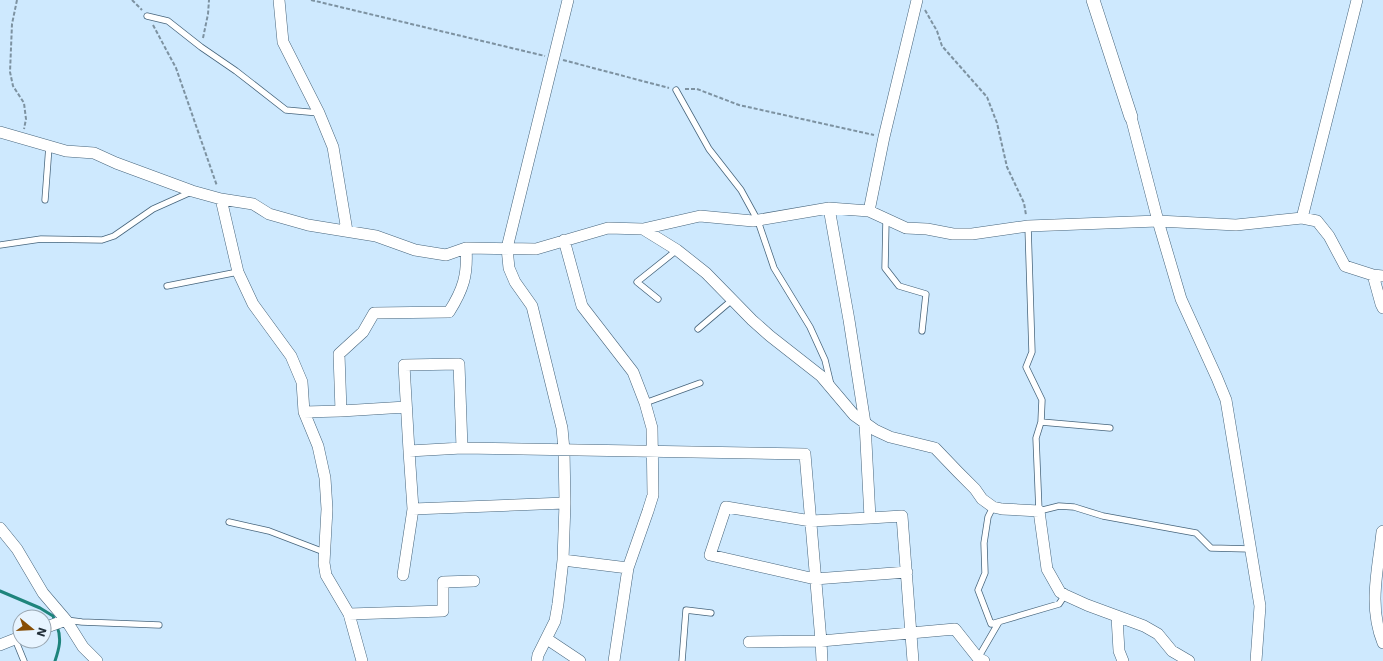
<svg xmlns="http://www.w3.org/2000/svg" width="1383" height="661" viewBox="0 0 1383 661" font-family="'DejaVu Sans',sans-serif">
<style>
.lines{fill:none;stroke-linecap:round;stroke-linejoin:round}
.stream{stroke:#1e847c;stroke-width:3}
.service-casing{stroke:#47657c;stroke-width:7}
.minor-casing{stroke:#47657c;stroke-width:12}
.tertiary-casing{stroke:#47657c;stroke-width:14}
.path{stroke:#7d92a1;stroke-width:2;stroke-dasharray:4 2;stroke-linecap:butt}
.service{stroke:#fff;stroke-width:5.5}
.minor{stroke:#fff;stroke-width:11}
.tertiary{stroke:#fff;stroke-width:13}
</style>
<rect width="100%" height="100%" fill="#cee9fe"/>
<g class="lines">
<path class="stream" d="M0,591L40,608L53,616L55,621
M55,661C59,649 62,639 57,626"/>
<defs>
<path id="service" d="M147,16L168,21L201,47L236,71L286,110L319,113
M676,90L709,149L741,190L758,221L774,268L810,327L825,360L831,385
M45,200L49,146
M886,220L885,268L899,286L926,294L922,331
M1028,226L1032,352L1026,367L1042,400L1041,422L1036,438L1039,511L1059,506L1074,507L1103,516L1196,533L1211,548L1251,549
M0,245L41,239L102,240L114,236L153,209L191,192
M167,286L238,272
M658,299L637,282L677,250
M698,329L732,300
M645,403L700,383
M1041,422L1110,428
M993,507L988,517L984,543L985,573L978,590L991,624L1059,604L1065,595
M229,522L269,531L324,552
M66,620L82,622L159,625
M15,639L24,661
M978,658L999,622
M682,661L686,610L711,613"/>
<path id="minor" d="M279,0L283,42L319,113L333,147L347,231
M1131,117L1158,221L1181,299L1217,378L1226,400L1260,606L1256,661
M0,132L66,151L94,153L116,163L192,191L221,199L253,204L269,214L308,225L376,236L415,250L446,255L466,248L536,249L608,228L643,229L700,216L753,221L829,208L869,211L906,228L927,229L953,234H972L1028,226L1158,221L1236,225L1302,218L1317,221L1329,236L1345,266L1373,275L1383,276
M221,199L238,272L253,304L291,356L302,382L304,412L318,446L325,478L327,509L324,563L326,575L349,614L362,661
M829,208L849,320L865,423L870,518L902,516L913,661
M869,211L884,137L917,0
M1302,218L1357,0
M643,229L677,250L706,273L752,320L770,336L821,376L854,415L875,430L890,437L935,448L958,472L975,489L982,499L993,507L1002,509L1039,511L1047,569L1060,592L1065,595L1087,605L1144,626L1158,634L1172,651L1189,661
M564,240L582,306L633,372L645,403L652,428L653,495L648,511L628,568L614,661
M1373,275L1381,304L1383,308
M341,411L339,354L363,332L374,313L449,312C463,290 468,275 466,248
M304,412L341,411L406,407
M409,451L404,365L459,364L462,448
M565,503L413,509L409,451L462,448L805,454L821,641L749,642
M870,518L811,521L726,507L710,555L815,579L907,572
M0,528L17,549L43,593L66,620L83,647L97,661
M1383,531L1382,532C1378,570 1368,606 1383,643
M563,560L628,568
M403,575L413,509
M349,614L443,611V582L474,581
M1117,617L1119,651L1123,661
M44,628L66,620
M547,639L580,661
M0,645L20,637
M537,661L538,655L555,621L558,604L563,560L565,503L564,450L562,428L532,306L515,282L509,268L507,248L568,0
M822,661L821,641L955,629L978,658L984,661"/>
<path id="tertiary" d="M1093,0L1131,117"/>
</defs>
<use href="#service" class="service-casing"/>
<use href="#minor" class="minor-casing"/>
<use href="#tertiary" class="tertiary-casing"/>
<path class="path" d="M17,0L12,24L10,72L13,86L24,103L26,119L24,129
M132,0L142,10
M311,0L545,56
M925,10L937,31L942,46L987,97L997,123L1007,167L1024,203L1026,215
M153,25L176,68L217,186
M203,38L208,14L209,0
M563,60L669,88
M685,89H697L739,105L874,135"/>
<use href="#service" class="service"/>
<use href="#minor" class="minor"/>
<use href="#tertiary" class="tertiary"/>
</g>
<g transform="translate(32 629) rotate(108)"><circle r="19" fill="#e7f4ff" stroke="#98a5b0"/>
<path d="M0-3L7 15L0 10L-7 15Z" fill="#874d05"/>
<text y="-6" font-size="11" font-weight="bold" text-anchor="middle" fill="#222f39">N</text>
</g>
</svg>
